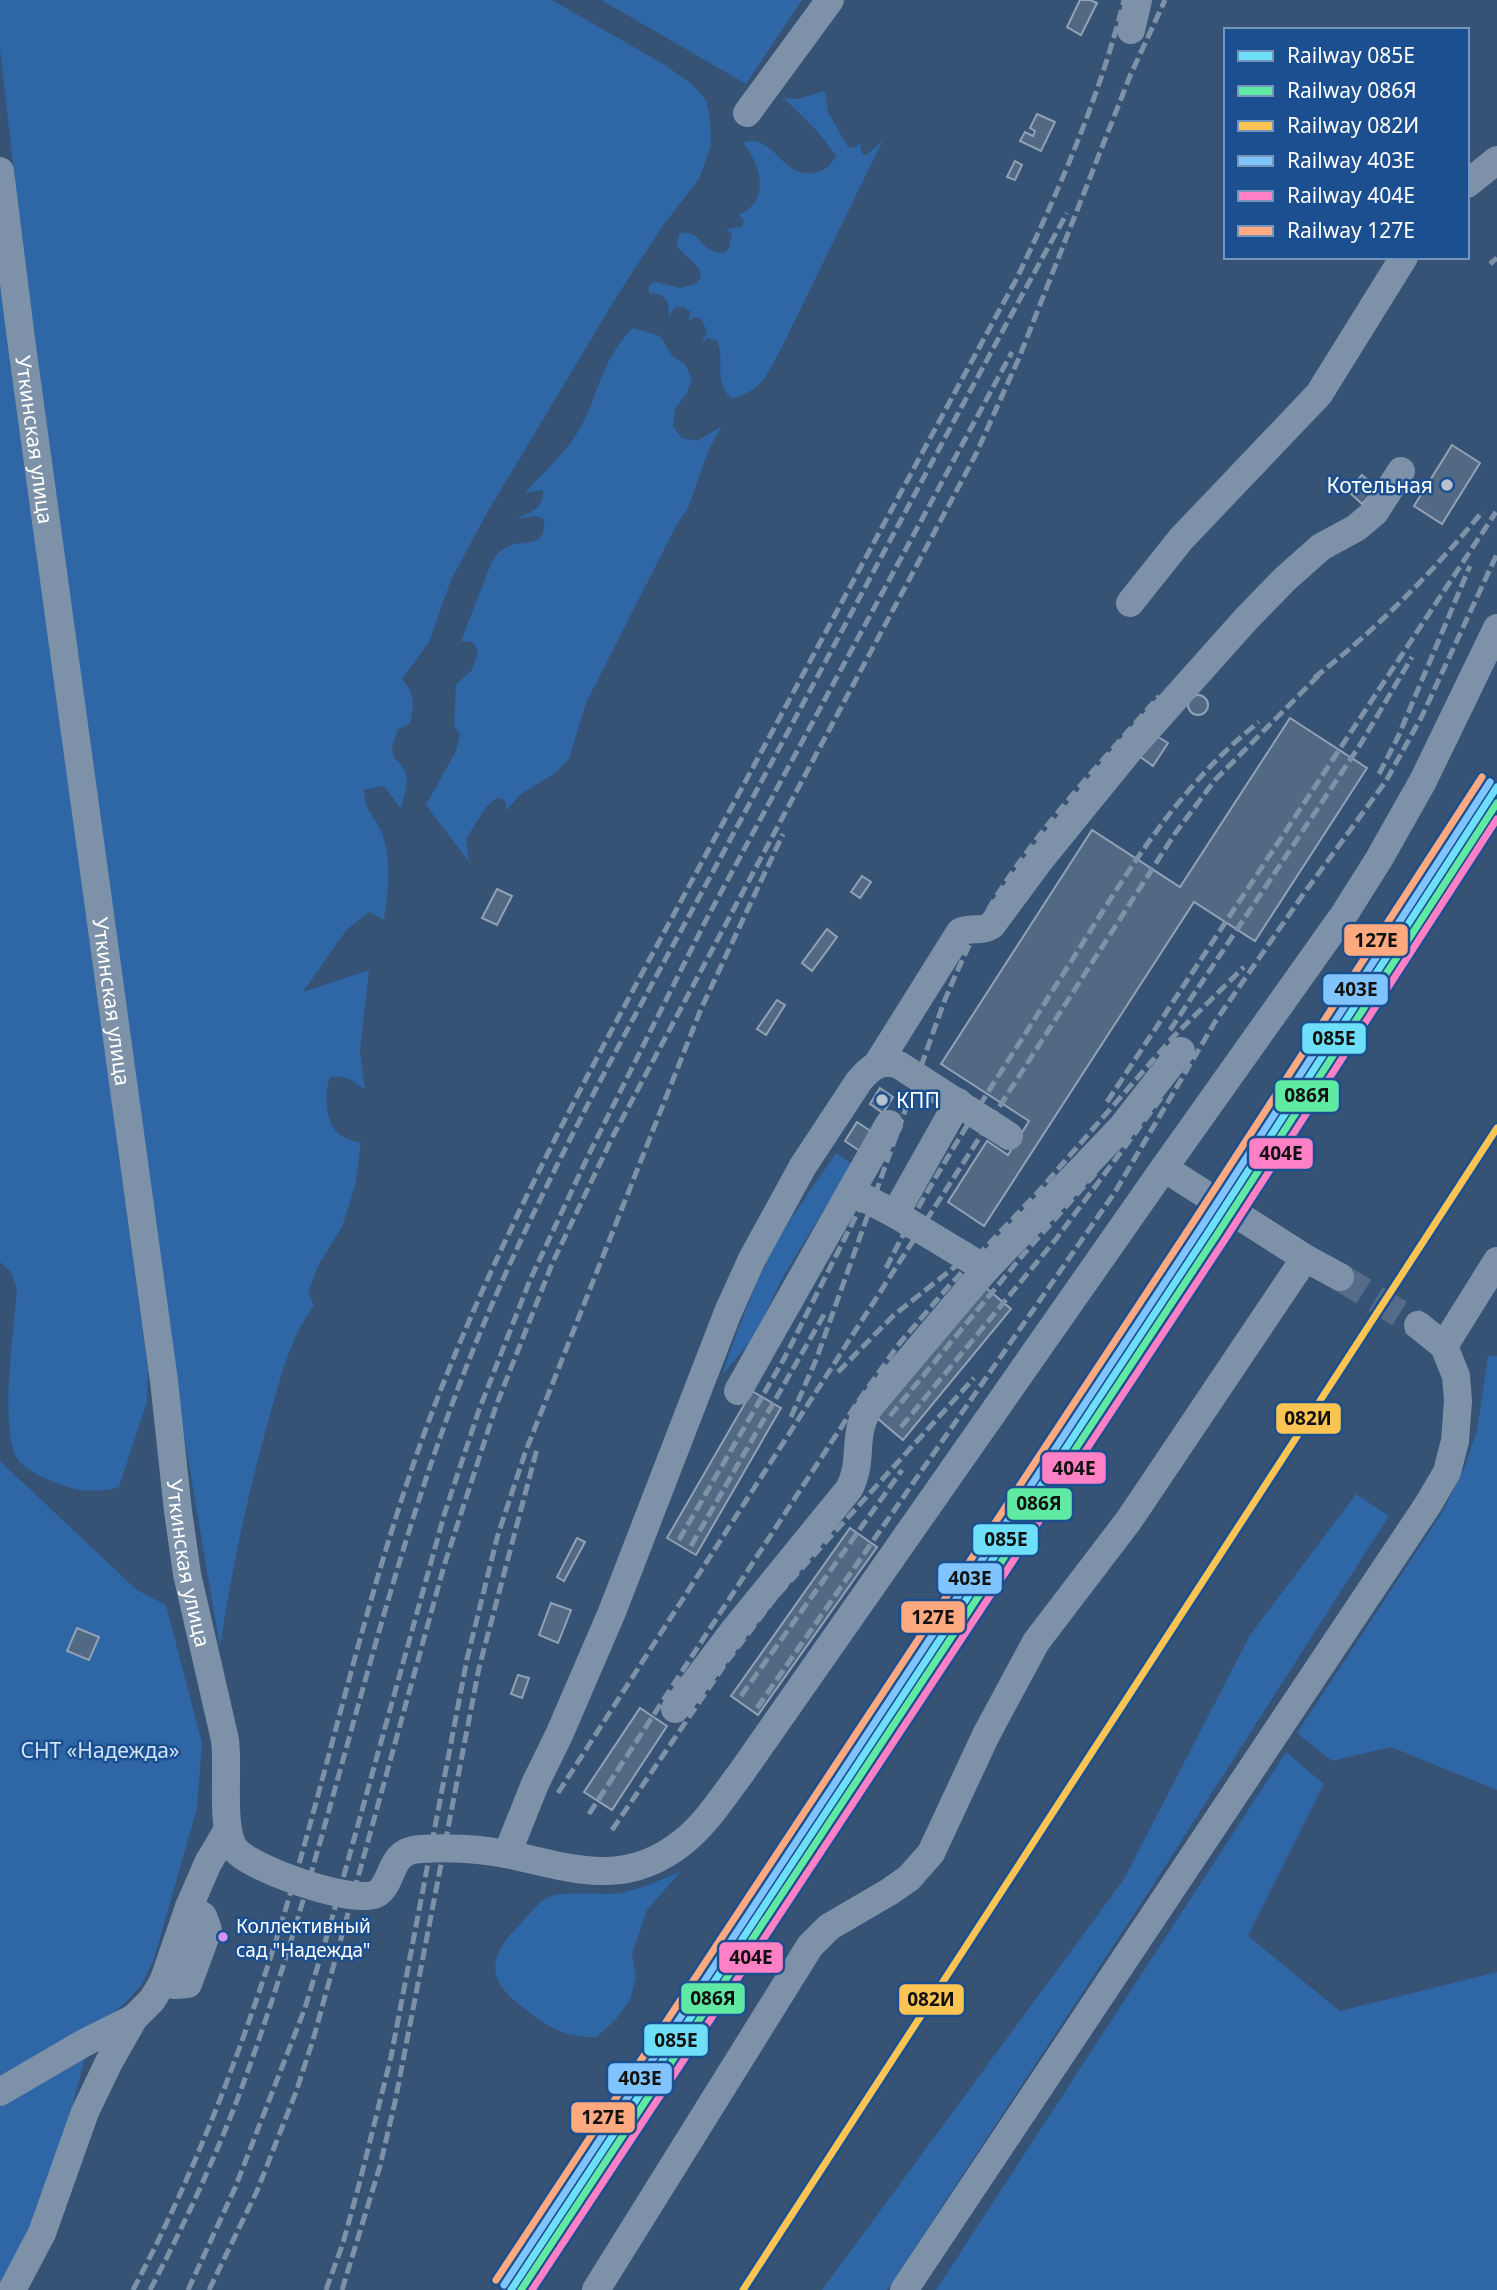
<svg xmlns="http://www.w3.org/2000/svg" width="1497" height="2290" viewBox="0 0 1497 2290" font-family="'Noto Sans',sans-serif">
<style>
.green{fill:#2f66a5}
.building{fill:#526984;stroke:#92a2b6;stroke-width:2}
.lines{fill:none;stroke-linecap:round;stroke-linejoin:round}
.minor-tunnel{stroke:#546c89;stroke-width:28;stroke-dasharray:28 14;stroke-linecap:butt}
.minor{stroke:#7d92a8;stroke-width:28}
.rail{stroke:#7e92a7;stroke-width:5;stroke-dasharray:12 5;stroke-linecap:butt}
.rail-1-casing{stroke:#1b4f8f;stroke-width:12}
.rail-2-casing{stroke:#1b4f8f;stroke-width:12}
.rail-3-casing{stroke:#1b4f8f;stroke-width:12}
.rail-4-casing{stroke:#1b4f8f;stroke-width:12}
.rail-5-casing{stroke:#1b4f8f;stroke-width:12}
.rail-6-casing{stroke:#1b4f8f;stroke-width:12}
.rail-1{stroke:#6ddff8;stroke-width:7}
.rail-2{stroke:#60e9a3;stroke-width:7}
.rail-3{stroke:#fcc553;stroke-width:7}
.rail-4{stroke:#80c4ff;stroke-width:7}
.rail-5{stroke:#ff80c5;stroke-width:7}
.rail-6{stroke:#ffa980;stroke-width:7}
.poi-dot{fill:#b9c2ce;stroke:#1b4f8f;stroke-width:2.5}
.bus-dot{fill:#d193ec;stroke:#1b4f8f;stroke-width:2.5}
.labels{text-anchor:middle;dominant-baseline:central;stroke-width:5;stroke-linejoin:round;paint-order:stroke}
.bus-label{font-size:19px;fill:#fff;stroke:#1b4f8f;text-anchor:start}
.street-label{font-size:21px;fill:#fff;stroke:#1b4f8f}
.poi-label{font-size:21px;fill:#fff;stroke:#1b4f8f;text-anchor:end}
.park-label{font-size:21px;fill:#cfe3fa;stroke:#1b4f8f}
.line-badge{stroke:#1b4f8f;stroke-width:2.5}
.pale-badge-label{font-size:19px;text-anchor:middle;font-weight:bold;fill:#111}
</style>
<rect width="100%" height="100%" fill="#365274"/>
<path class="green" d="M0,0H552L665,65L693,85L706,100L710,118L711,146L699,179L664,224L617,296L487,513L451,580L429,642L402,679C416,695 414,705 410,724L398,729L392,747L394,758C414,775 406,786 401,809L384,786L364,790C365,814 377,817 383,836C392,864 388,891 384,920L370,912L347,929L303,992L369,970L360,1050L365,1090C353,1080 346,1075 330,1077C324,1092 325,1124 340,1135C346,1139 354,1141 361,1143L355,1186L342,1227L319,1264L308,1292L314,1306C290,1338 281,1377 270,1415C248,1492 232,1568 220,1647L177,1394L36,367L0,49Z
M601,0H802L746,84Z
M825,91L828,112L848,147L854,148L860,143L862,154L867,155L883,140L781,349C766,375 764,389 732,399C712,382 726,361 717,341L707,338L701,345L707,331L701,319L694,317L688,321L691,312L684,307H675L669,317C669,300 666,294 649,293V285L656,282L680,288L696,284L701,277L699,268L677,247L679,234C702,227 697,253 724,253L729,248L732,233L725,229L742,227L744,221L739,215C771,200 761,165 743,143C745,142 752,140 754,141C767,143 776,155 785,163C801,178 826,177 836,156C821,133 803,116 783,98L797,99Z
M0,274L148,1370L147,1402L119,1487C95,1494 74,1491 51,1481C39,1476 23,1468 16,1457C0,1425 14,1329 17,1290L11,1272L0,1262Z
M633,328L660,336L673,357L685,364L692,379L687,393L675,409L673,427L682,438L697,441L722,426L709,449L688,508L677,524L586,703L569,759L555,773L521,794L506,811L505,800L497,798L486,807L466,839L469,862L426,805L456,751L460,735L454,725L456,684L472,670L478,653L473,642L461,641L492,561C497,554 501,549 509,546C528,539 546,549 544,519L536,516L516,519C530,512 544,509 543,490L525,493C542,474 564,454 578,432C600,394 599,362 633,328Z
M836,1153L852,1164L784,1275L752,1340L722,1375C737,1331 754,1285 776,1244C794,1212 816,1183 836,1153Z
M1488,1356H1497V1790L1391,1747L1332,1761L1297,1733L1443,1511L1465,1466L1477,1430Z
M0,1461L137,1590L166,1605L202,1743L197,1808L154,1959L142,1984L129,1999L115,2012L94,2024L41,2224L0,2290Z
M1356,1494L1389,1516L1146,1896L887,2290H822L1124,1879L1250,1635Z
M1286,1752L1324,1784L1248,1936L1340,2011L1497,1972V2290H936Z
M681,1871L647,1910L632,1954L636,1976L630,2000L616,2019L597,2037C561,2038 544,2024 516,2002C481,1973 495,1949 522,1922C529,1915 537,1904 545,1899C561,1889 600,1896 620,1893C641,1889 661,1880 681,1871Z"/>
<path class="building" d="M1080,0H1090L1097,3L1081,35L1067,27Z
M1037,114L1055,122L1041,151L1020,141L1025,132L1033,136L1035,131L1030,128Z
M1015,161L1022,165L1015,180L1007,177Z
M1452,445L1480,463L1442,524L1414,506Z
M1362,475L1377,488L1362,504L1348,491Z
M1188 705a10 10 0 1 1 20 0a10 10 0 1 1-20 0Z
M1290,718L1367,768L1255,941L1194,902L984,1226L948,1202L987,1141L1008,1155L1029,1121L941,1064L1092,830L1180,887Z
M1153,734L1168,743L1153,766L1139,756Z
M862,876L871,882L860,898L851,892Z
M497,889L512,896L497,925L482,918Z
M827,929L837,937L812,971L802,963Z
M777,1000L785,1005L766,1035L757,1029Z
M880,1088L893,1097L883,1113L870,1104Z
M857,1122L872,1132L860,1151L845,1141Z
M985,1287L1011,1309L903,1440L877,1418Z
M752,1391L781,1408L696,1555L667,1538Z
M850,1528L877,1547L758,1715L731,1696Z
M577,1538L585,1542L564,1581L557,1577Z
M551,1603L571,1610L558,1643L539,1635Z
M77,1628L99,1637L89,1660L67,1651Z
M518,1675L529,1678L522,1698L511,1694Z
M640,1708L667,1726L612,1810L584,1792Z"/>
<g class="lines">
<path class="minor-tunnel" d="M1340,1277L1418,1325"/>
<g class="minor">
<path d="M1131,30L1138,0"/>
<path d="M747,113L830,0"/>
<path id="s1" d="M0,171L21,339L164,1381L178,1511L187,1574L225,1740C229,1768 220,1830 235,1849C250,1869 358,1907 378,1893C395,1880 388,1851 420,1849C449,1847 483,1849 511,1855C574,1869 626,1888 683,1842C706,1824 723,1797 741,1773L1164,1168L1305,1258L1340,1277"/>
<path d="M1467,184L1497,160"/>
<path d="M1130,603L1181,539L1319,394L1404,257"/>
<path d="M878,1063L960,932C970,927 983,932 992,925L1040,860L1131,748L1247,618L1285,579L1321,547L1356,528L1375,512L1401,471"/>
<path d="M958,1102L895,1214L986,1269"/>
<path d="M1164,1168L1345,913L1379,859L1423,781L1497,628"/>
<path d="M851,1191L889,1124"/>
<path d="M1444,1346L1497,1261"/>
<path d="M738,1391L851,1191L895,1214"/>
<path d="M675,1709L735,1629L849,1489C865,1459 850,1435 871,1405L986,1269L1121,1128L1181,1051"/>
<path d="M507,1854L535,1784L559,1735L612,1612L728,1312L752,1259L803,1166L859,1081C871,1067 880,1059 899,1065L1009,1136"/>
<path d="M163,1982L174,1985L188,1984L208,1930L203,1916L189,1907"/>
<path d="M0,2092L84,2043L134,2018"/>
<path d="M12,2290L42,2233L85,2112L109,2062L134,2018L152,2000L163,1982L189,1907L208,1863L227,1831"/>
<path d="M596,2290L810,1946L829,1927L889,1892L909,1878L931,1853L986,1735L1036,1642L1129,1520L1305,1258"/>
<path d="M904,2290L1429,1503L1447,1472L1455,1441L1458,1401L1456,1376L1444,1346L1418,1325"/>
</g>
<path class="rail" d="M1490,264L1497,258
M1314,678C1377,629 1432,573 1483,511
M1379,774L1398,737L1470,566
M1170,1030L1360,745L1412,657
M1107,1102L1496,512
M886,1268C935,1171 995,1082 1053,990C1115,894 1168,794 1259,722
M838,1372L894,1315L961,1262
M890,1416L1022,1256L1096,1173
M791,1417L816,1360L944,1002C958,969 972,936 991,905C1037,829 1101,763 1159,696
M901,1427L1056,1239L1162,1097
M679,1540L785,1357L867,1194
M691,1546L825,1313
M741,1696L902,1470
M757,1708L1115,1192L1215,1022L1302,896L1386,781L1422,716L1497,554
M558,1793L1176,832L1215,780L1322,672
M589,1814L857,1403L899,1344L949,1286L1038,1192L1173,1037L1244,967
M612,1830L728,1660L776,1597L974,1378
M133,2290C206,2152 258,2007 301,1857C346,1697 383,1533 445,1379C515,1204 607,1039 696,873C803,675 909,476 1017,278C1060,188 1100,96 1124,0
M150,2290C182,2229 211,2167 236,2103C328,1860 373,1602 469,1360C541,1179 639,1010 731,838C843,630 953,420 1067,213
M188,2290L235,2188L305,2008L329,1929L445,1512L479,1410L530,1280L590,1152L705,922L1012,352
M209,2290L257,2191L296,2092L313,2040L444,1566L496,1406L552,1264L613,1136L976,454L1019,358L1130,76L1165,0
M326,2290L343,2243L359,2185L391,2057L467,1659L497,1538L525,1453L701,1009L783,834
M342,2290L380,2166L395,2102L479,1668L537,1449"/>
<defs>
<path id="rail-1" d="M511,2290L1209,1231L1497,787"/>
<path id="rail-2" d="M521,2290L1216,1236L1497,803"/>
<path id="rail-3" d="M743,2290L1497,1128"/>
<path id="rail-4" d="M504,2285L1202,1226L1490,782"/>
<path id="rail-5" d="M532,2290L1224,1241L1497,819"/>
<path id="rail-6" d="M496,2280L1194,1221L1482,777"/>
</defs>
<use href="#rail-1" class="rail-1-casing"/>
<use href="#rail-2" class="rail-2-casing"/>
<use href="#rail-3" class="rail-3-casing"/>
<use href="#rail-4" class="rail-4-casing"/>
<use href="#rail-5" class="rail-5-casing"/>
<use href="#rail-6" class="rail-6-casing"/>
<use href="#rail-1" class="rail-1"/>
<use href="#rail-2" class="rail-2"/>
<use href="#rail-3" class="rail-3"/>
<use href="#rail-4" class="rail-4"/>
<use href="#rail-5" class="rail-5"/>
<use href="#rail-6" class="rail-6"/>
</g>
<g class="poi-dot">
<circle cx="1447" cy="485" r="7"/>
<circle cx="882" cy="1100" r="7"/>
</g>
<circle class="bus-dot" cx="223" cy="1937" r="6"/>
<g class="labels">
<g class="bus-label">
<text x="236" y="1926">Коллективный<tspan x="236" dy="24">сад "Надежда"</tspan></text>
</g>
<g class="street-label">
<text stroke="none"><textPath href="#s1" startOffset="271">Уткинская улица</textPath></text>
<text stroke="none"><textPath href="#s1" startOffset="838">Уткинская улица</textPath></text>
<text stroke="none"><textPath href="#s1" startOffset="1405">Уткинская улица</textPath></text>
</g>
<g class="poi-label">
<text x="1433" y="485">Котельная</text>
<text x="896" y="1100" text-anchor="start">КПП</text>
</g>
<g class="park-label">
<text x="100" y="1750">СНТ «Надежда»</text>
</g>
</g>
<g class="line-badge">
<rect x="1343" y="923" width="66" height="34" rx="7" fill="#ffa980"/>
<rect x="1322" y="973" width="67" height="33" rx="7" fill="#80c4ff"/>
<rect x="1301" y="1022" width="66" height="33" rx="7" fill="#6ddff8"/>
<rect x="1274" y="1079" width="66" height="34" rx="7" fill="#60e9a3"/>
<rect x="1248" y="1137" width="66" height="33" rx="7" fill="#ff80c5"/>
<rect x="1275" y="1402" width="67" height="33" rx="7" fill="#fcc553"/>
<rect x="1041" y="1451" width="66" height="34" rx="7" fill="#ff80c5"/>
<rect x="1006" y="1487" width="67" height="34" rx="7" fill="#60e9a3"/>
<rect x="972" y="1523" width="67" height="33" rx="7" fill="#6ddff8"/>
<rect x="937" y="1562" width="66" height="33" rx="7" fill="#80c4ff"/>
<rect x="900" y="1600" width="66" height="34" rx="7" fill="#ffa980"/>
<rect x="718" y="1941" width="66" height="33" rx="7" fill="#ff80c5"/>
<rect x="680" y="1982" width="66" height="33" rx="7" fill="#60e9a3"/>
<rect x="898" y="1983" width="67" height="33" rx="7" fill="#fcc553"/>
<rect x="643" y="2023" width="66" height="34" rx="7" fill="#6ddff8"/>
<rect x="607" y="2062" width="66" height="33" rx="7" fill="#80c4ff"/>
<rect x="570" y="2101" width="66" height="33" rx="7" fill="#ffa980"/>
</g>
<g class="pale-badge-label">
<text x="1376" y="947">127Е</text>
<text x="1356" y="996">403Е</text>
<text x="1334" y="1045">085Е</text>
<text x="1307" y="1102">086Я</text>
<text x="1281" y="1160">404Е</text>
<text x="1308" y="1425">082И</text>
<text x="1074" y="1475">404Е</text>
<text x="1039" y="1510">086Я</text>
<text x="1006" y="1546">085Е</text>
<text x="970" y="1585">403Е</text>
<text x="933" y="1624">127Е</text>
<text x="751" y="1964">404Е</text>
<text x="713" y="2005">086Я</text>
<text x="931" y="2006">082И</text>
<text x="676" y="2047">085Е</text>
<text x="640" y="2085">403Е</text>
<text x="603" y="2124">127Е</text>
</g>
<rect x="1224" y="28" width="245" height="231" fill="#1b4f8f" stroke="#7695bc" stroke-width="2"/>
<rect x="1238" y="51" width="35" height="10" fill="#6ddff8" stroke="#7695bc" stroke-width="2"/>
<text x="1287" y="63" font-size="21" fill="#ffffff">Railway 085Е</text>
<rect x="1238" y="86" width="35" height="10" fill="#60e9a3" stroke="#7695bc" stroke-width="2"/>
<text x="1287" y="98" font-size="21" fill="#ffffff">Railway 086Я</text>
<rect x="1238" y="121" width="35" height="10" fill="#fcc553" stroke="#7695bc" stroke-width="2"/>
<text x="1287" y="133" font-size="21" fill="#ffffff">Railway 082И</text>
<rect x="1238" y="156" width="35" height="10" fill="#80c4ff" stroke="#7695bc" stroke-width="2"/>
<text x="1287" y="168" font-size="21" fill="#ffffff">Railway 403Е</text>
<rect x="1238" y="191" width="35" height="10" fill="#ff80c5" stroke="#7695bc" stroke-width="2"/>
<text x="1287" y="203" font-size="21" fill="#ffffff">Railway 404Е</text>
<rect x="1238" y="226" width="35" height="10" fill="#ffa980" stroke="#7695bc" stroke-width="2"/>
<text x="1287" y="238" font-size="21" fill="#ffffff">Railway 127Е</text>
</svg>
